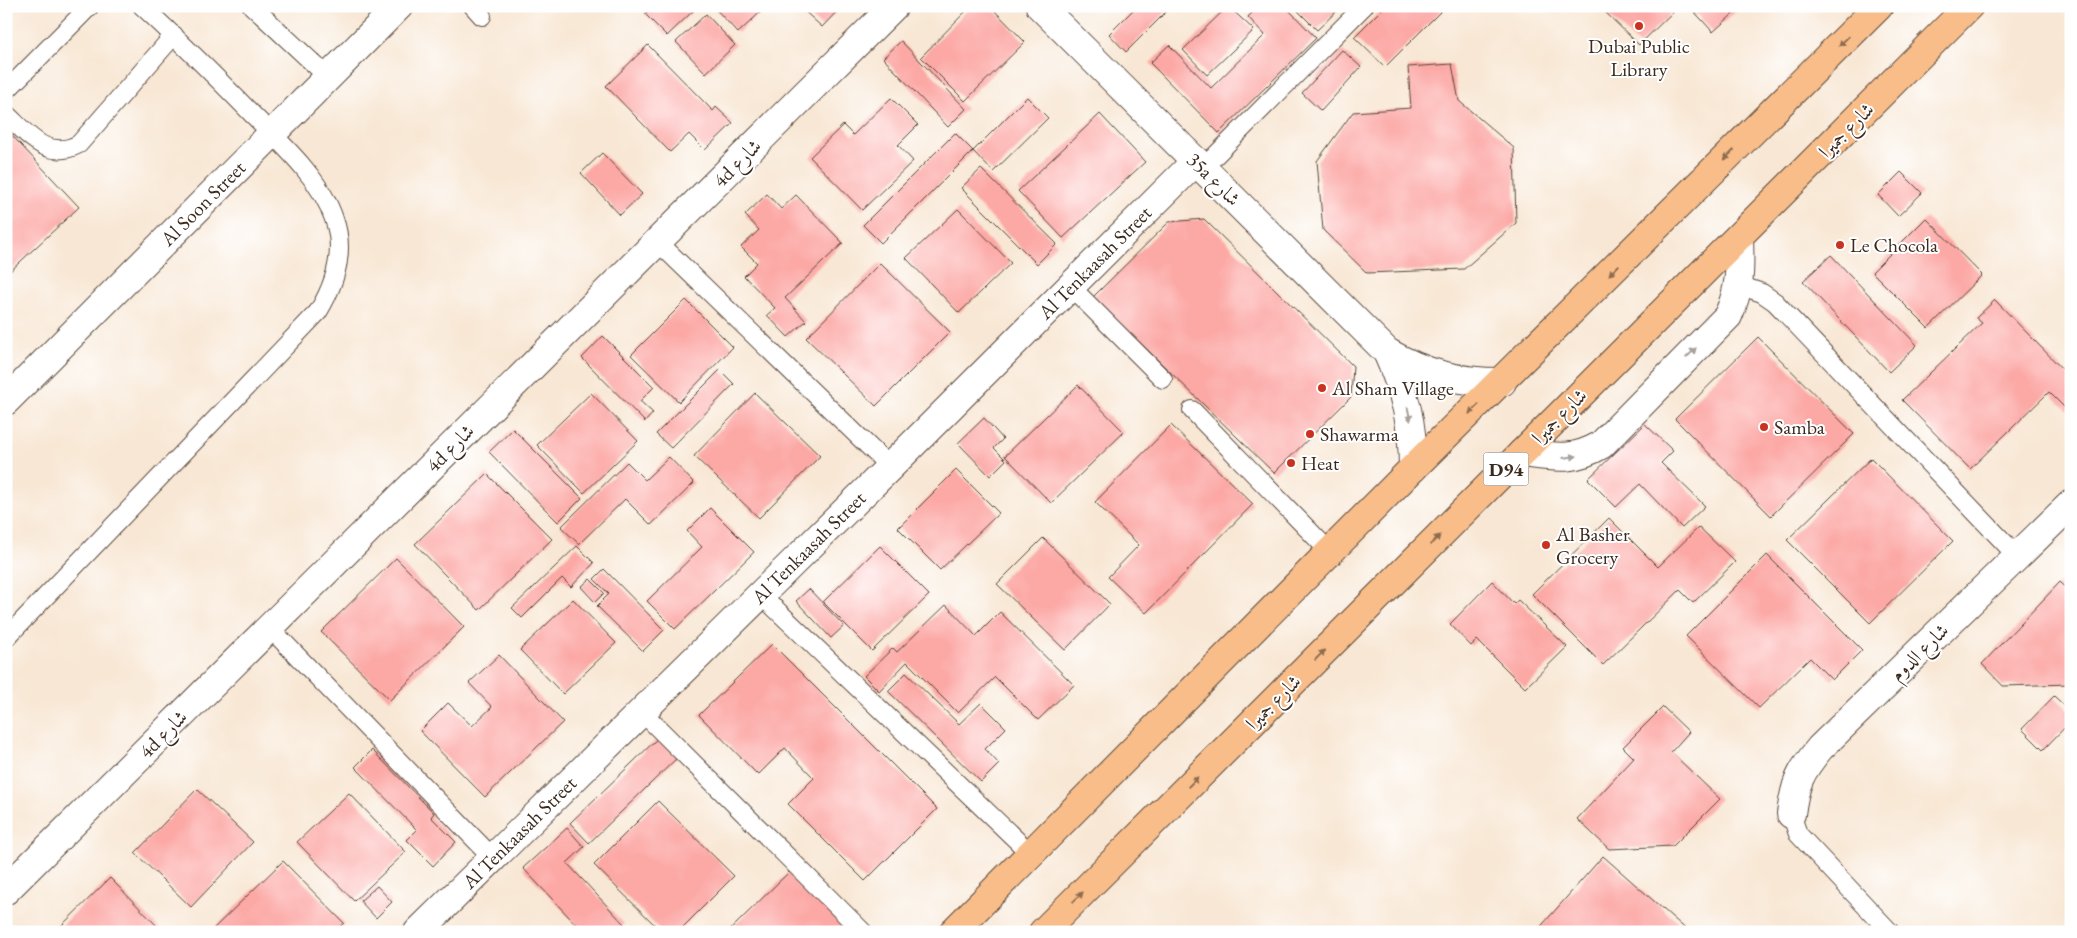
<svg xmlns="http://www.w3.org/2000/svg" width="2077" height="938" viewBox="0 0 2077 938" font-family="'EB Garamond',Amiri,serif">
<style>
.building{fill:#fca8a5}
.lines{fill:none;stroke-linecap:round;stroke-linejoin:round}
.service-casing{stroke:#574639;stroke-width:20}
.minor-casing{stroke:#574639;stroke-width:30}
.primary-casing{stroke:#574639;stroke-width:30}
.service{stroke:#fff;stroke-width:18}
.minor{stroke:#fff;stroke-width:28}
.primary{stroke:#f8bd89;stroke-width:28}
.oneway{fill:#906c4e}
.oneway2{fill:#a79f9a}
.poi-dot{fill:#c8321e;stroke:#fff;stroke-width:2}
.labels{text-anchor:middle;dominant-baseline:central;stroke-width:4;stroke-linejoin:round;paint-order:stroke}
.shield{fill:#fff;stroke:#766a62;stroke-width:1}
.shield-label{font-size:19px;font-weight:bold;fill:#3b2a1e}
.poi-label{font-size:20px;fill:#3b2a1e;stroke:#fff;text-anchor:start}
.street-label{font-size:20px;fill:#3b2a1e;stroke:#fff}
</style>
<rect width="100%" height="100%" fill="#fff"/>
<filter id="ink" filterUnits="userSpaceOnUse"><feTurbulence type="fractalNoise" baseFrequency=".02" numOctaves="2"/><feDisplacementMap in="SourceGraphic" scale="10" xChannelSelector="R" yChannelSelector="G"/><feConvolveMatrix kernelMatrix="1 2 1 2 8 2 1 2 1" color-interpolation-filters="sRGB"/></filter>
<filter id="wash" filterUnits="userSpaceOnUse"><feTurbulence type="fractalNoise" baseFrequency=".0096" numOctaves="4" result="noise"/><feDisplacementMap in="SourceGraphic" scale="20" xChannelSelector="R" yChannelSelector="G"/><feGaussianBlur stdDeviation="1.12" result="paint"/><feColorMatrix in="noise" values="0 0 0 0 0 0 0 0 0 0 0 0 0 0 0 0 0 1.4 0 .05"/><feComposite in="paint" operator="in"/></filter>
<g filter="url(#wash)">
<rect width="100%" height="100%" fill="#f8e7d4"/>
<g id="blocks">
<path class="building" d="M654,6H690L694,10L667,36L645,14Z
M713,6H767L738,33Z
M801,6H842L822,27L800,7Z
M971,6H990L1025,42L965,101L921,57Z
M1137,6H1172L1126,52L1109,34Z
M1228,6L1254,30L1207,75L1183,50Z
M1259,6H1285L1316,38L1219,133L1150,63L1169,45L1211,88L1265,35L1248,17Z
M1293,6H1342L1317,30Z
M1385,6H1446L1385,67L1354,37Z
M1599,6H1679L1639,45Z
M1689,6H1742L1713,32Z
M706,14L735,45L706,73L676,42Z
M901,41L966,109L948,127L883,58Z
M648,45L713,111L716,107L733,123L705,150L689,134L670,152L606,86Z
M1342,50L1361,67L1321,111L1302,93Z
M1452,64L1459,101L1514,148L1516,223L1464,269L1367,273L1323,230L1317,161L1353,112L1411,108L1408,67Z
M1027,97L1048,118L993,172L973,151Z
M891,98L918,125L898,145L913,161L862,210L810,157L843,125L853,135Z
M1100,114L1145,162L1063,238L1018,191Z
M6,129L79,207L6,275Z
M955,133L973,151L881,243L863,225Z
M602,153L642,194L620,215L581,173Z
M981,169L1057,244L1037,264L961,188Z
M1901,172L1922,193L1898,216L1878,195Z
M767,194L781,209L796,195L843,243L785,298L806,321L788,337L767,315L775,308L744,276L757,263L741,247L759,230L745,215Z
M958,209L1011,263L959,313L906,258Z
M1926,218L1982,275L1928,328L1872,272Z
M1204,219L1353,366L1351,397L1274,473L1093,297L1169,222Z
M1831,255L1917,345L1889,372L1803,281Z
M880,263L950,332L876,406L806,338Z
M686,300L733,347L679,402L631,355Z
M1995,300L2071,378V414L2049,392L1970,469L1902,400L1982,323L1976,318Z
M603,336L654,387L640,401L653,413L645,422L582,358Z
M1758,337L1854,434L1771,516L1675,419Z
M720,370L734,384L671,448L656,434Z
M1078,385L1124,432L1051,503L1005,456Z
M591,393L638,441L584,493L537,445Z
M755,393L820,456L759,518L694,456Z
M984,418L1003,439L994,448L1006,460L990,476L958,443Z
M1645,424L1673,451L1661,463L1705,506L1682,528L1640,484L1616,507L1588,479Z
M1171,425L1253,504L1146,613L1108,577L1139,545L1095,502Z
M513,429L582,498L558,522L489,452Z
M669,457L694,483L651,525L625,499L579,544L561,527L627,462L645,480Z
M1871,458L1953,541L1870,623L1787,540Z
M956,470L999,513L940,570L898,528Z
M487,474L552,539L479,610L415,544Z
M710,508L754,552L675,629L647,601L702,547L687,531Z
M1609,518L1658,567L1699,527L1735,562L1693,603L1680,590L1603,665L1532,594Z
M1043,538L1110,604L1065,650L997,584Z
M577,546L594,563L571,587L562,578L522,618L512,608Z
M880,546L929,595L872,651L823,602Z
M1767,555L1862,650L1832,680L1810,658L1759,708L1686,636Z
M396,558L464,627L390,700L321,632Z
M604,569L664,630L643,651L597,606L609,594L594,579Z
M590,579L604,593L595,602L581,587Z
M1492,581L1514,604L1518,600L1567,647L1525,688L1477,640L1471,646L1450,624Z
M2060,582L2071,592V684L2003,686L1982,664Z
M809,589L844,626L831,638L796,601Z
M573,599L616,643L563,694L520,650Z
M946,605L976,636L1000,612L1074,685L1038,720L995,677L958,713L907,662L879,691L864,676L893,648L897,652Z
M772,644L937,809L865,881L788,804L814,778L785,748L758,775L699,715Z
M499,655L563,722L485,797L420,731L448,703L472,726L492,707L469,683Z
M906,673L959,724L981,703L1006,728L985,749L999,764L981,782L888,691Z
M2054,696L2071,712V721L2043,750L2022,729Z
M1663,707L1689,732L1671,752L1720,799L1673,846L1609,849L1577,819L1634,758L1623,747Z
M659,737L678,757L589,843L570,823Z
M372,750L434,813L431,817L456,842L433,866L407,840L417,830L355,767Z
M197,789L253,842L191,907L135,853Z
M349,793L406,852L354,901L297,842Z
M658,801L734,876L678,932H662L594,865Z
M567,828L584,847L567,863L624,924L615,932H583L523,868Z
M1603,856L1689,932H1536Z
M283,861L344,923L334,932H214L212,930Z
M791,870L844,923L835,932H728Z
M110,878L163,932H55Z
M377,886L392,902L376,918L360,901Z"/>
</g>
</g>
<g filter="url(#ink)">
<use href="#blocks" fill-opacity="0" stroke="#574639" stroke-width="1"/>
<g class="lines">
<defs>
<path id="service" d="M252,6L328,77
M473,6L482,16
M6,91L90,6
M6,114C29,135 47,161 79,144L174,35
M1203,168L1364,6
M658,242L890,467
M1739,285L1762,293L1775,302L2018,557
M1070,286L1163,379
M1192,410L1330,552
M761,595L1031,854
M270,628L493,858
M6,638L318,312C335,284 346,252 334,219C321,179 282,144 253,115C217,78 180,41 142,6
M641,711L863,932
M1791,814L1798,834L1890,932"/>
<g id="minor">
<path d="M1040,6L1387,352C1425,374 1458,382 1502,382"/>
<path d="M1387,352C1405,392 1413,424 1413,468"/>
<path id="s1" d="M6,401L399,6"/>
<path d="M1522,453C1553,457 1572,462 1601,445L1728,316C1741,287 1740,268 1739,237"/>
<path d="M1791,814C1795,783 1800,772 1820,748L2071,504"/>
<path d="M6,890L894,6"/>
<path id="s2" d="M418,932L890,467L1196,161"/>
</g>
<path id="primary" d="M953,932L1413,468L1879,6
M1043,932L1969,6"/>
</defs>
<use href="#service" class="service-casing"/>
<use href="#minor" class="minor-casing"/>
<use href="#primary" class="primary-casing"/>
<use href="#service" class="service"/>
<use href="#minor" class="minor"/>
<use href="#primary" class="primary"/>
</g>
<defs><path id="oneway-solid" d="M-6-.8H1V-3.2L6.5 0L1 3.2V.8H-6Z" transform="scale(1.25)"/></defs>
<g class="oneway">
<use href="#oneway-solid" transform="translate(1844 41) rotate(135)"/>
<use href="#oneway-solid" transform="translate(1729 155) rotate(135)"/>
<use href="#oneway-solid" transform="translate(1614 270) rotate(135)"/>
<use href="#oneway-solid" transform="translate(1474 409) rotate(136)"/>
<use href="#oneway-solid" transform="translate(1435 540) rotate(-45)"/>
<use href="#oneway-solid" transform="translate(1320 655) rotate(-45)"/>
<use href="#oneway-solid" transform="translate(1193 782) rotate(-45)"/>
<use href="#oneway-solid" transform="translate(1078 897) rotate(-45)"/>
</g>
<g class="oneway2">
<use href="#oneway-solid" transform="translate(1691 353) rotate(-45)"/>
<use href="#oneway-solid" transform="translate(1409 414) rotate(78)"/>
<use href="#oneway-solid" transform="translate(1570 457) rotate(-7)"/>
</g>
</g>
<g class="poi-dot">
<circle cx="1639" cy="26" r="5"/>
<circle cx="1840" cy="245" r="5"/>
<circle cx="1322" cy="388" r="5"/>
<circle cx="1764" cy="427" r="5"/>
<circle cx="1310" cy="434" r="5"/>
<circle cx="1291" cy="463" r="5"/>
<circle cx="1546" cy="545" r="5"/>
</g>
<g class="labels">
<rect class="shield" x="1483.5" y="452.5" width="45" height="33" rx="4"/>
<g class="shield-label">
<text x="1506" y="469">D94</text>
</g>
<g class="poi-label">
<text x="1639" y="46" text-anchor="middle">Dubai Public<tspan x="1639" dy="23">Library</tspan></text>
<text x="1850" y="245">Le Chocola</text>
<text x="1332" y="388">Al Sham Village</text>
<text x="1774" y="427">Samba</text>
<text x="1320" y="434">Shawarma</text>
<text x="1301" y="463">Heat</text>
<text x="1556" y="534">Al Basher<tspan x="1556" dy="23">Grocery</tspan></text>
</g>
<g class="street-label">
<text transform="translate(1846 130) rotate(-45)">شارع جميرا</text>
<text transform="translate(737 163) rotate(-45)">4d شارع</text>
<text transform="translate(1214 179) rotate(45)">35a شارع</text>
<text stroke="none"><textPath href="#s1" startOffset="279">Al Soon Street</textPath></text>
<text stroke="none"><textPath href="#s2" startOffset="952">Al Tenkaasah Street</textPath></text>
<text transform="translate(1559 416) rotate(-45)">شارع جميرا</text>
<text transform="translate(450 448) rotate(-45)">4d شارع</text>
<text stroke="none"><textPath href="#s2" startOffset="548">Al Tenkaasah Street</textPath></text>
<text transform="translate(1919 652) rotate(-44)">شارع الدوم</text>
<text transform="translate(1273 702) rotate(-45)">شارع جميرا</text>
<text transform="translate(163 734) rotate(-45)">4d شارع</text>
<text stroke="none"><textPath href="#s2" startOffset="142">Al Tenkaasah Street</textPath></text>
</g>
</g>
<rect width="2077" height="938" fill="none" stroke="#fff" stroke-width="25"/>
</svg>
